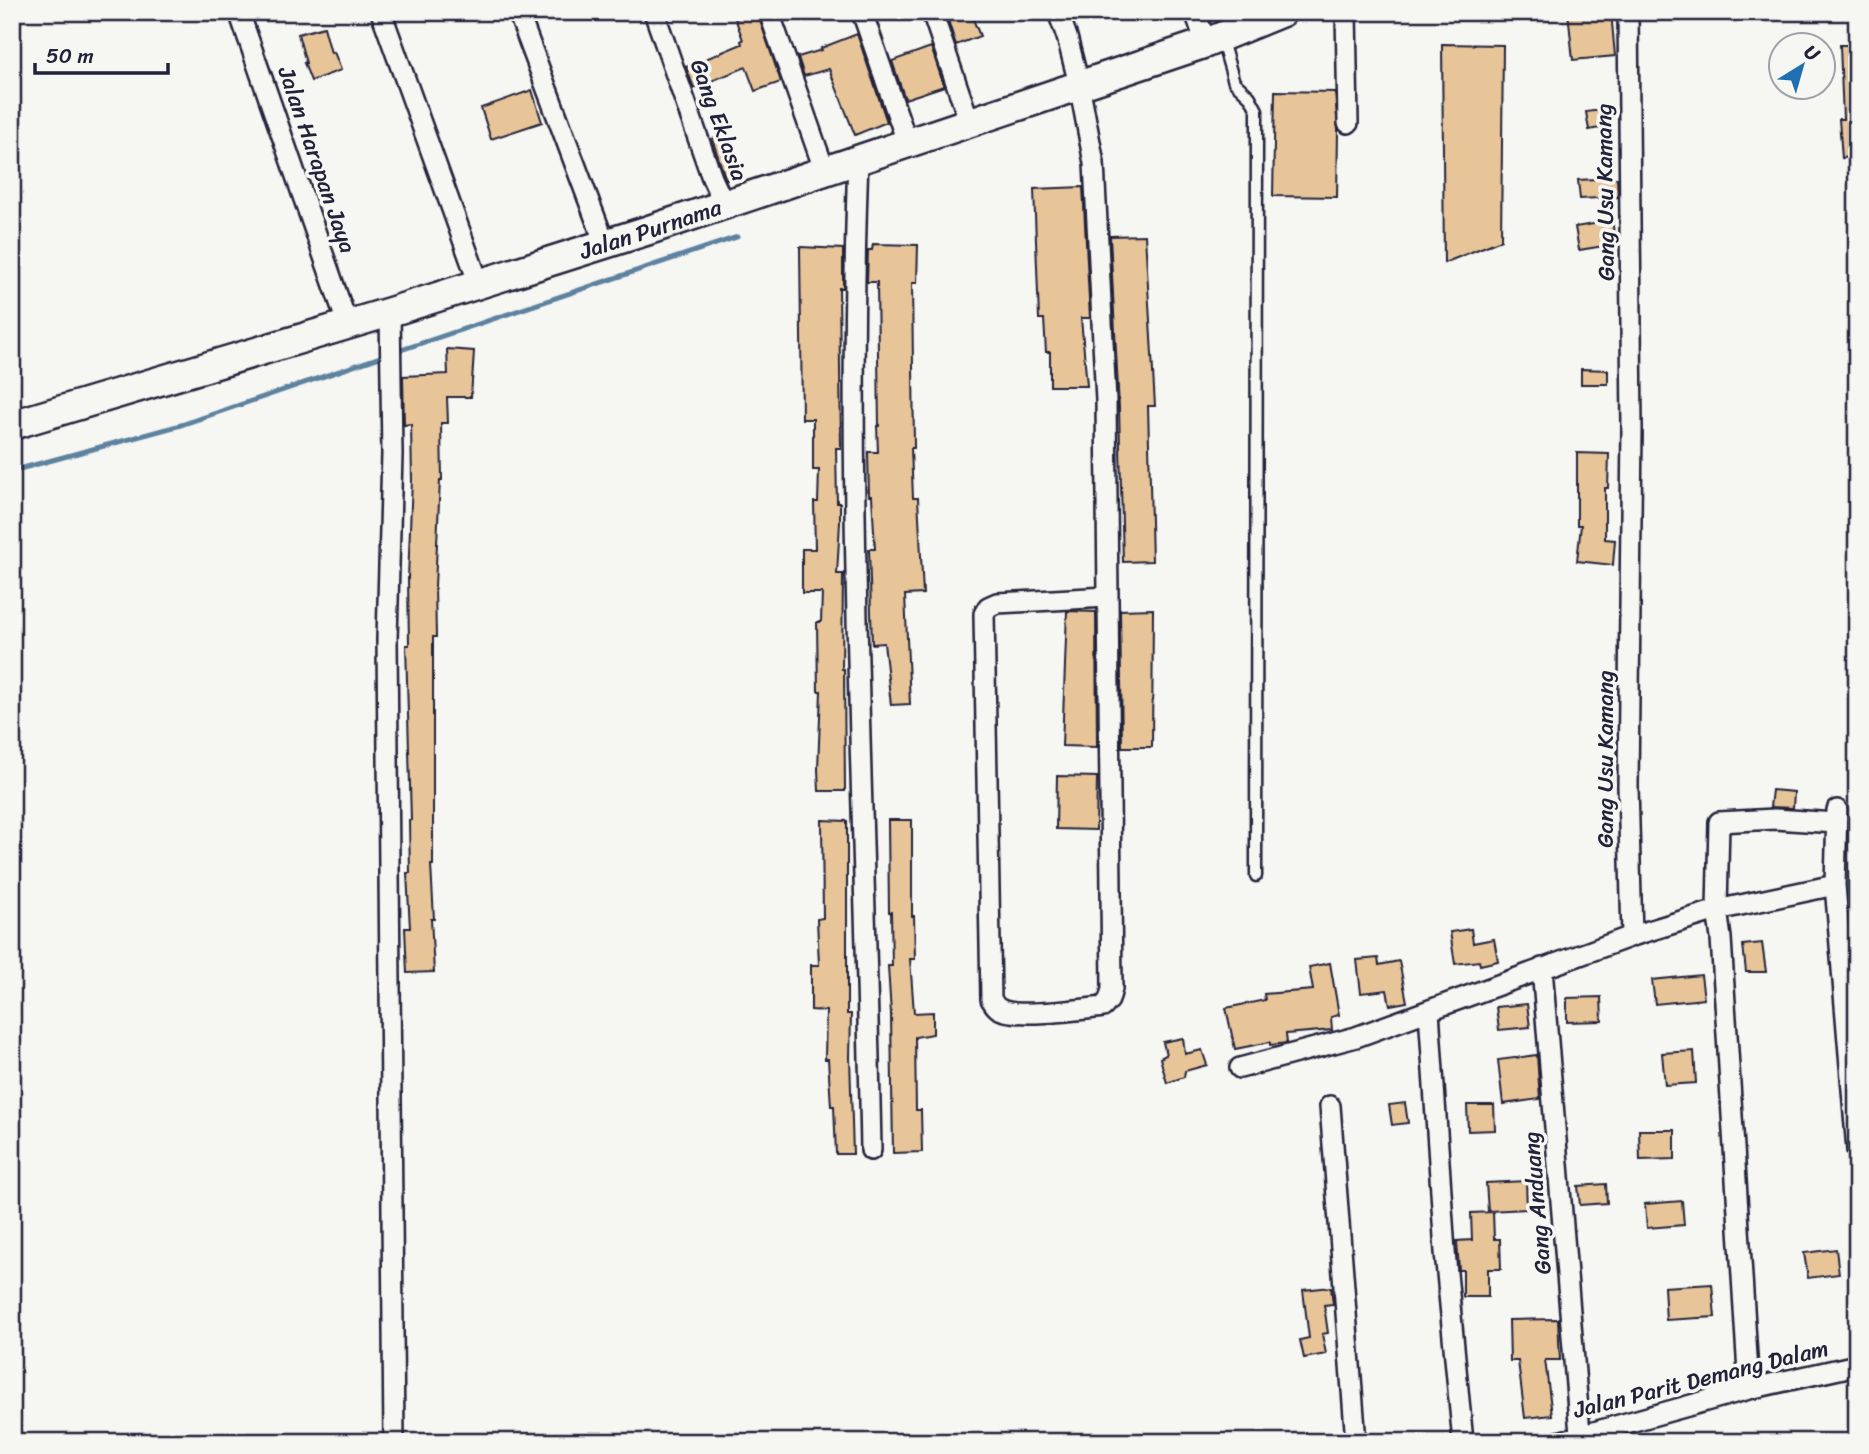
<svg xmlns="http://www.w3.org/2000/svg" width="1869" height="1454" viewBox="0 0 1869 1454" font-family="Sriracha,sans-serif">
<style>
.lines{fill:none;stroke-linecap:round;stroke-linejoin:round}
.stream{stroke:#5d82a0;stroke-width:5}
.building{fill:#e8c599;stroke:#22223b;stroke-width:2}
.lane-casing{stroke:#22223b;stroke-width:15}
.street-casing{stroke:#22223b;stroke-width:24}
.secondary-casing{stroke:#22223b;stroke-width:33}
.lane{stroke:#f6f6f2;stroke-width:10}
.street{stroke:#f6f6f2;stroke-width:19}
.secondary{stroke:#f6f6f2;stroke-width:28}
.labels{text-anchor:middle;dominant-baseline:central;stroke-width:7;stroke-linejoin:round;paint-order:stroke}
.street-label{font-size:23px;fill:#22223b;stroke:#f6f6f2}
</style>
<rect width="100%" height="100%" fill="#f6f6f2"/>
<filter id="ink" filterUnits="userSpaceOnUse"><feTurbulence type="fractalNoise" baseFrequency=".0143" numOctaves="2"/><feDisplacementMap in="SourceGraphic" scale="14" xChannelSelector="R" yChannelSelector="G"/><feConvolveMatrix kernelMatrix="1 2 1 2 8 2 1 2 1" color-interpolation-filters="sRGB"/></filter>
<g filter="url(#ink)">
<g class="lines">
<path class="stream" d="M395,352L737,237
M12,471L181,425L386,355"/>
</g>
<path class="building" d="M743,12H757L781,82L755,91L746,67L694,88L686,67L742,44L741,41L743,40L734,15Z
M958,12H970L980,36L956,45L947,17Z
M1568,12H1611L1615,56L1573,60Z
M324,27L331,53L334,52L341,70L311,81L304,63H306L298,34Z
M857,34L887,122L855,135L829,69L804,76L798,57L822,50L821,48Z
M1442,44L1503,45L1501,240L1444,263Z
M1840,45H1857V156L1842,158L1839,119H1843Z
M931,47L944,86L905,99L892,61Z
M532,90L542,122L491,139L481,108Z
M1275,91L1335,92L1338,130L1337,197L1273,196Z
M1608,109L1610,126L1589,130L1586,112Z
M728,134L741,175L726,180L712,139Z
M1617,178L1618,197L1580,199L1578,180Z
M1083,187L1090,318H1081L1087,386H1050V352H1046L1044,319H1039L1034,189Z
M1612,221L1616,244L1579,250L1575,227Z
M1145,235L1155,406H1148L1152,561L1123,562L1119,408L1110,236Z
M873,244L918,245L917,283H912L914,448H911L913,498H918L923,594L905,595L910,704L891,705L884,643L872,644L869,549H875L872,496H869L868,452H878L877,426H879L877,282H867L868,250H872Z
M800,247L843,249V288H839L841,448H836L837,503H840V522L837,574H843L842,669H844L845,791H819L818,769L821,691H818L817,622H821L822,593H802V549H815L814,502H818L819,470H813V419H802Z
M447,349L474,351L471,397H447L448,423H441L442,480H440L435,586L436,637H433V865H431L434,919H431L434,972L407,973L405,928H410L407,873H410L409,820H411L406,645H409L408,578L412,480L411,424L404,425L403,376L448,374Z
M1581,369L1608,370V384H1581Z
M1577,453L1609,454L1608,488H1605V539L1615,540L1613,565L1577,561L1581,525H1577Z
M1153,609L1152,747H1122L1120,610Z
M1067,611L1096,612L1097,747L1062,746Z
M1057,776L1097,777L1096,830L1056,829Z
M1772,790L1794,792L1793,808L1770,807Z
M822,820L847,821V1014H851L850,1058L853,1154H836L834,1106H831L828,1059H825L826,1011L811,1010V965H819L817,919L823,918Z
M888,820H912V916H914L915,959H910L914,1013L933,1012V1034L915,1037L916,1110H921L922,1152L893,1153L891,1014L888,966H892L891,912H889Z
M1471,929L1473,943L1494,939L1498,961L1480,965L1479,961L1455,964L1450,932Z
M1762,943L1766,972H1746L1743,945Z
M1378,958L1379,965L1399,961L1407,1002L1390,1005L1387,990L1361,993L1357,960Z
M1330,963L1339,1015L1331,1017L1332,1030L1286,1034L1287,1043L1270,1045V1042L1235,1049L1226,1008L1265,1000L1264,994L1313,990L1309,967Z
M1701,975L1704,999L1655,1004L1652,980Z
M1601,997L1602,1021L1567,1022V998Z
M1527,1004L1530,1027L1499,1030L1496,1007Z
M1183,1038L1185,1054L1202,1050L1207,1065L1185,1071L1184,1077L1167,1083L1160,1058L1166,1055L1163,1042Z
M1694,1051L1696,1083L1665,1085L1662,1053Z
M1537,1055L1540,1099L1503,1104L1498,1060Z
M1405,1103L1408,1123L1392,1125L1389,1105Z
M1467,1105H1494L1495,1130L1468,1131Z
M1639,1130H1675V1159L1640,1160Z
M1526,1181L1527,1209L1488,1211L1486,1183Z
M1606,1184L1607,1203L1580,1205L1578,1186Z
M1682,1201L1684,1225L1647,1228L1645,1204Z
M1493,1212L1494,1239H1500L1501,1269H1488V1297H1463V1270H1459L1457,1241L1472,1240L1471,1213Z
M1836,1249L1839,1274L1808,1278L1804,1253Z
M1712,1284L1715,1317L1666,1320L1664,1287Z
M1331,1287L1333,1304L1324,1305L1328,1333L1322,1334L1326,1354L1304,1358L1300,1340L1309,1338L1303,1290Z
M1558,1319L1560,1360H1545L1552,1415L1525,1418L1518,1361H1510L1509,1320Z"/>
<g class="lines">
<defs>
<path id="lane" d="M1222,41L1234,82L1250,97L1257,110L1256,876"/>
<path id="street" d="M239,12L347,323
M381,12L479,284
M518,12L605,244
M654,12L712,178L724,204
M769,12L825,172
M862,12L907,142
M932,12L969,121
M1058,12L1067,37L1079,84L1094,163L1106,401L1112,989L1109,1000L1103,1007C1084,1009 1013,1019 998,1008C995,1006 993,1002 991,999L984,614L988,607L997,603L1107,597
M1195,12L1206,43
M1346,12L1348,123
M1628,12L1632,428L1628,786L1632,936L1717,910L1721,938L1749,1389
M858,159C846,489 865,820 871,1150
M390,312L392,454L387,640L394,1442
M1837,810L1835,885L1857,1150
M1835,885L1717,910L1719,822L1775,819L1836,823
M1542,968L1580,1434
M1429,1011L1445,1252L1463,1442
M1240,1068L1356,1037L1632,936
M1330,1106L1356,1442
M1558,1442L1749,1389L1857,1365"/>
<g id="secondary">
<path id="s1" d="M12,425L390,312L649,230L1206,43L1282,12"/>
</g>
</defs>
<use href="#lane" class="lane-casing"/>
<use href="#street" class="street-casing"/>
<use href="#secondary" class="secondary-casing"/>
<use href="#lane" class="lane"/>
<use href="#street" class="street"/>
<use href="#secondary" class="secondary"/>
</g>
</g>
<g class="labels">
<g class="street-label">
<text transform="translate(719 120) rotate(70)">Gang Eklasia</text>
<text transform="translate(317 160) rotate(71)">Jalan Harapan Jaya</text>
<text transform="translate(1605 192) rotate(-91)">Gang Usu Kamang</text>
<text stroke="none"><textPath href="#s1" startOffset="668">Jalan Purnama</textPath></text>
<text transform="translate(1605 759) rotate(-90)">Gang Usu Kamang</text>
<text transform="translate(1537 1203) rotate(-95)">Gang Anduang</text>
<text transform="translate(1701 1379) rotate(-14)">Jalan Parit Demang Dalam</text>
</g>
</g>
<rect width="1869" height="1454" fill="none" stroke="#f6f6f2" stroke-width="42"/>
<rect x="21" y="21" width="1827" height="1412" fill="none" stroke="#22223b" stroke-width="2.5" filter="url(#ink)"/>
<g transform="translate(1802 66) rotate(37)"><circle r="33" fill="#f6f6f2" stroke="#a1a1a9" stroke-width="2"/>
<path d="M0-5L12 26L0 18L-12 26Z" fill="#1f6fb2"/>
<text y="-10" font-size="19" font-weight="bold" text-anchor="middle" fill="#22223b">U</text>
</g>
<path d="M35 63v10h133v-10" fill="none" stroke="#22223b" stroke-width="3.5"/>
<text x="46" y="63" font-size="21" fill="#22223b" stroke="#f6f6f2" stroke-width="5" paint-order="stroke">50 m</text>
</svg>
